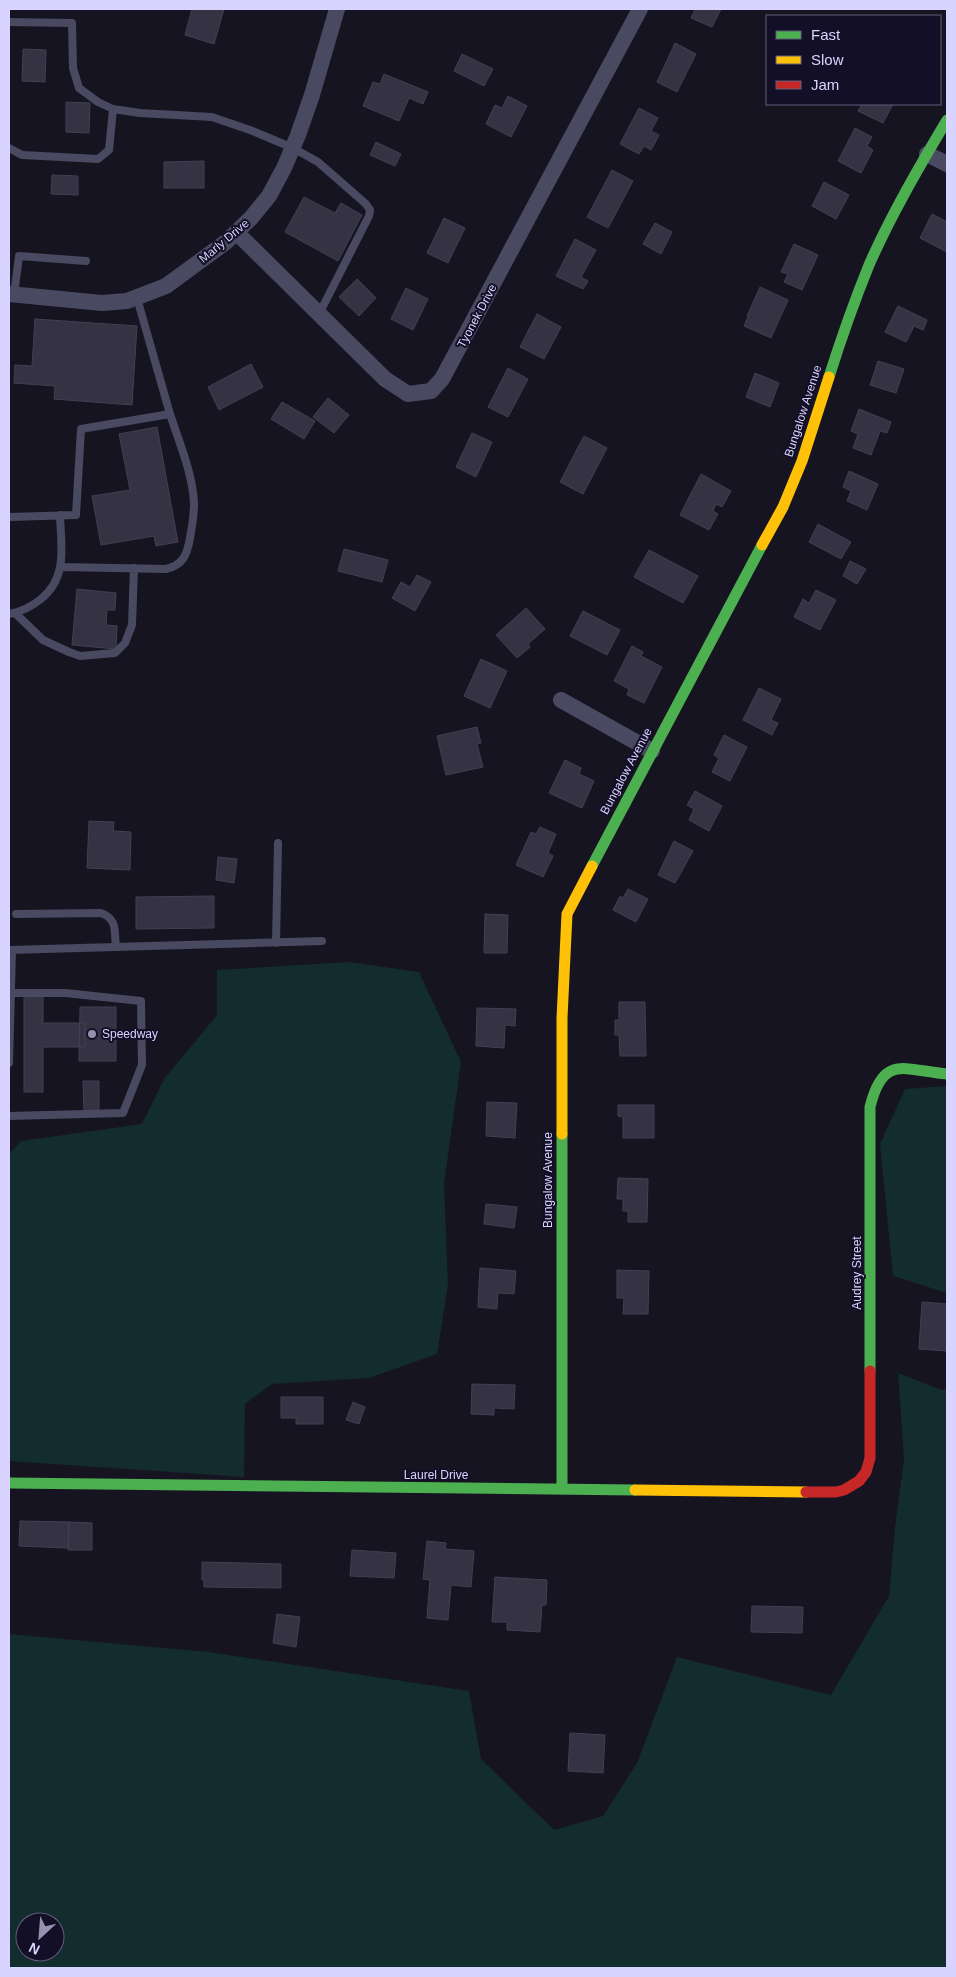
<svg xmlns="http://www.w3.org/2000/svg" width="956" height="1977" viewBox="0 0 956 1977" font-family="Helvetica,sans-serif">
<style>
.green{fill:#132c2d;fill-rule:evenodd}
.building{fill:#343243;stroke:#433f54}
.lines{fill:none;stroke-linecap:round;stroke-linejoin:round}
.lane{stroke:#4a4962;stroke-width:8}
.street{stroke:#4a4962;stroke-width:16}
.fast{stroke:#4caf50;stroke-width:11}
.slow{stroke:#ffc107;stroke-width:11}
.jam{stroke:#c62828;stroke-width:11}
.poi-dot{fill:#9591b1;stroke:#130f26;stroke-width:2}
.labels{text-anchor:middle;dominant-baseline:central;stroke-width:4;stroke-linejoin:round;paint-order:stroke}
.street-label{font-size:12px;fill:#d9d4ff;stroke:#130f26}
.poi-label{font-size:12px;fill:#d9d4ff;stroke:#130f26;text-anchor:start}
</style>
<rect width="100%" height="100%" fill="#161421"/>
<path class="green" d="M349,962L419,972L461,1062L444,1184L448,1285L437,1354L369,1378L272,1384L245,1404L244,1477L9,1461V1154L21,1141L142,1124L164,1079L217,1015V970Z
M947,1086V1293L893,1276L880,1144L905,1089Z
M898,1373L942,1390L947,1388V1968H9V1634L208,1652L469,1691L481,1759L554,1830L603,1816L637,1763L677,1657L831,1695L889,1596L895,1527L904,1459ZM25,1922H55V1952H25Z"/>
<path class="building" d="M192,9H224L214,44L185,35Z
M695,9H721L712,27L691,18Z
M675,43L696,54L677,92L657,82Z
M23,49L46,50L45,82L22,81Z
M462,54L493,69L484,86L454,71Z
M384,74L428,92L423,104L409,98L399,121L363,106L373,82L380,84Z
M508,96L527,106L511,137L486,124L495,105L502,108Z
M66,102L90,103L89,133L66,132Z
M862,104H893L883,123L858,111Z
M639,108L658,118L651,131L659,135L651,150L644,146L639,154L620,144Z
M855,128L872,137L867,146L873,150L861,173L838,161Z
M376,142L401,154L395,166L370,155Z
M204,161V188H164V162Z
M612,170L633,181L608,228L587,217Z
M52,175L78,176V195L51,194Z
M824,182L849,195L836,219L812,206Z
M304,197L335,213L341,203L362,215L338,261L285,232Z
M932,214L947,222V252L920,238Z
M444,218L465,228L448,263L427,253Z
M655,223L672,232L661,254L643,244Z
M575,239L596,250L581,277L588,281L583,289L556,276Z
M794,244L818,255L802,290L784,282L788,274L781,272Z
M357,279L376,298L359,316L339,297Z
M760,287L788,300L771,338L744,326L748,317L747,316Z
M406,288L428,299L413,330L391,319Z
M898,306L927,320L923,330L914,326L906,342L885,332Z
M537,314L561,327L544,359L520,347Z
M35,319L137,326L132,405L54,399L55,386L14,383L15,365L32,366Z
M878,361L904,369L896,393L870,385Z
M251,364L263,387L219,410L208,387Z
M508,368L528,379L508,417L488,407Z
M755,373L779,383L770,407L746,397Z
M328,398L349,415L334,433L313,417Z
M282,402L315,421L304,439L271,419Z
M859,409L891,422L887,433L880,431L871,455L853,448L858,434L851,431Z
M157,427L178,542L156,546L154,536L101,545L92,496L130,490L119,434Z
M472,433L492,442L476,477L456,467Z
M584,436L607,448L583,494L560,482Z
M849,471L878,484L867,510L847,501L851,491L843,487Z
M701,474L731,491L722,507L716,504L713,511L718,514L709,530L680,515Z
M818,524L851,542L841,559L809,542Z
M344,549L388,560L382,582L338,571Z
M649,550L698,576L683,603L634,577Z
M850,561L866,569L857,584L843,576Z
M417,575L431,582L415,611L392,598L401,582L410,587Z
M77,589L116,593L115,610H107L106,625L117,626L116,649L72,645Z
M816,590L836,600L820,630L794,617L803,599L809,603Z
M526,608L545,629L528,644L530,647L517,658L496,635Z
M583,611L620,630L607,655L570,636Z
M632,646L643,652L641,656L662,667L644,703L627,695L629,689L614,681Z
M481,659L507,671L490,708L464,696Z
M759,688L781,699L771,720L778,723L772,735L743,720Z
M477,727L481,743L477,744L483,767L446,775L437,736Z
M724,735L747,747L730,781L712,772L719,758L714,755Z
M565,760L581,768L579,774L594,781L582,808L549,793Z
M695,791L722,806L709,831L689,820L694,809L687,805Z
M89,821L114,822L113,831L131,832L130,870L87,868Z
M540,827L556,834L548,853L553,856L543,877L516,865L531,832L536,834Z
M674,841L693,851L675,883L658,875Z
M218,857L237,859L234,883L216,880Z
M628,889L648,899L636,922L613,910L620,896L623,898Z
M214,896V928L136,929V897Z
M485,914L508,915L507,953H484Z
M24,996H43V1023H85V1047H43V1092H24Z
M619,1002H645L646,1056H620L619,1035H615V1020H619Z
M80,1007H116V1061H79Z
M477,1008L516,1009L515,1026L505,1025L504,1048L476,1046Z
M83,1081H99V1113H84Z
M487,1102L517,1103L515,1138L486,1136Z
M618,1105H654V1138H623V1117L618,1116Z
M618,1178L648,1179L647,1222H628V1211H623V1199H617Z
M486,1204L517,1207L514,1228L484,1224Z
M480,1268L516,1271L514,1294L498,1293L497,1309L478,1307Z
M617,1270L649,1271L648,1314H623L624,1298H617Z
M922,1302L947,1304V1351L919,1349Z
M472,1384L515,1385L514,1409L494,1408V1415L471,1414Z
M281,1397H323V1424H296V1418H281Z
M353,1402L365,1407L359,1424L346,1420Z
M20,1521L69,1522L68,1548L19,1546Z
M69,1522L92,1523V1550H68Z
M427,1541L446,1543L445,1549L474,1551L471,1587L451,1585L448,1620L427,1618L430,1580L423,1579Z
M352,1550L396,1553L394,1578L350,1576Z
M202,1562L281,1564V1588L204,1587V1580H202Z
M495,1577L547,1580L546,1605H542L540,1632L507,1630V1622H492Z
M752,1606L803,1607L802,1633L751,1632Z
M277,1614L300,1617L296,1647L273,1643Z
M570,1733L605,1735L603,1773L568,1771Z"/>
<g class="lines">
<path class="lane" d="M9,22L72,23L73,68L79,88L98,102L113,109L140,113L212,117L250,130L293,148L318,162L366,204L370,210L369,216L319,314
M9,148L22,155L98,159L109,150L113,109
M14,295L19,256L86,261
M9,517L76,515L81,429L170,414L137,298
M61,567L166,569C183,565 187,555 190,538C192,527 194,515 194,504C193,474 179,442 170,414
M15,613L43,640L69,652L80,656L115,653L125,643L132,625L134,568
M9,614C21,612 31,607 41,599C68,577 61,547 60,515
M16,914L101,913C118,919 114,932 116,947
M276,943L278,843
M9,950L322,941
M9,993H65L141,1001L142,1065L123,1113L9,1116
M9,1063L12,950"/>
<path class="street" d="M927,154L947,164
M237,233L385,379L408,394L431,391L442,379L640,9
M9,294L102,303L127,301L166,286L226,242L251,218L269,196L284,168L298,135L312,95L337,9
M561,700L652,751"/>
<path class="fast" d="M829,377C841,339 854,302 869,265C891,215 919,167 947,120
M592,866L762,545
M562,1134V1489
M870,1371V1107C883,1054 904,1070 947,1074
M9,1483L635,1490"/>
<path class="slow" d="M762,545L783,507L802,461L829,377
M562,1134V1018L567,914L592,866
M635,1490L806,1492"/>
<path class="jam" d="M806,1492H836L844,1490L859,1481L866,1472L870,1458V1371"/>
</g>
<circle class="poi-dot" cx="92" cy="1034" r="5"/>
<g class="labels">
<g class="street-label">
<text transform="translate(224 241) rotate(-40)">Marly Drive</text>
<text transform="translate(477 316) rotate(-62)">Tyonek Drive</text>
<text transform="translate(803 411) rotate(-72)">Bungalow Avenue</text>
<text transform="translate(626 771) rotate(-62)">Bungalow Avenue</text>
<text transform="translate(548 1180) rotate(-90)">Bungalow Avenue</text>
<text transform="translate(857 1273) rotate(-90)">Audrey Street</text>
<text x="436" y="1475">Laurel Drive</text>
</g>
<g class="poi-label">
<text x="102" y="1034">Speedway</text>
</g>
</g>
<rect width="956" height="1977" fill="none" stroke="#d9d4ff" stroke-width="20"/>
<rect x="766" y="15" width="175" height="90" fill="#130f26" stroke="#625e7d"/>
<rect x="776" y="31" width="25" height="8" fill="#4caf50" stroke="#625e7d"/>
<text x="811" y="40" font-size="15" fill="#d9d4ff">Fast</text>
<rect x="776" y="56" width="25" height="8" fill="#ffc107" stroke="#625e7d"/>
<text x="811" y="65" font-size="15" fill="#d9d4ff">Slow</text>
<rect x="776" y="81" width="25" height="8" fill="#c62828" stroke="#625e7d"/>
<text x="811" y="90" font-size="15" fill="#d9d4ff">Jam</text>
<g transform="translate(40 1937) rotate(206)"><circle r="24" fill="#130f26" stroke="#625e7d"/>
<path d="M0-4L9 19L0 12L-9 19Z" fill="#9591b1"/>
<text y="-8" font-size="14" font-weight="bold" text-anchor="middle" fill="#d9d4ff">N</text>
</g>
</svg>
